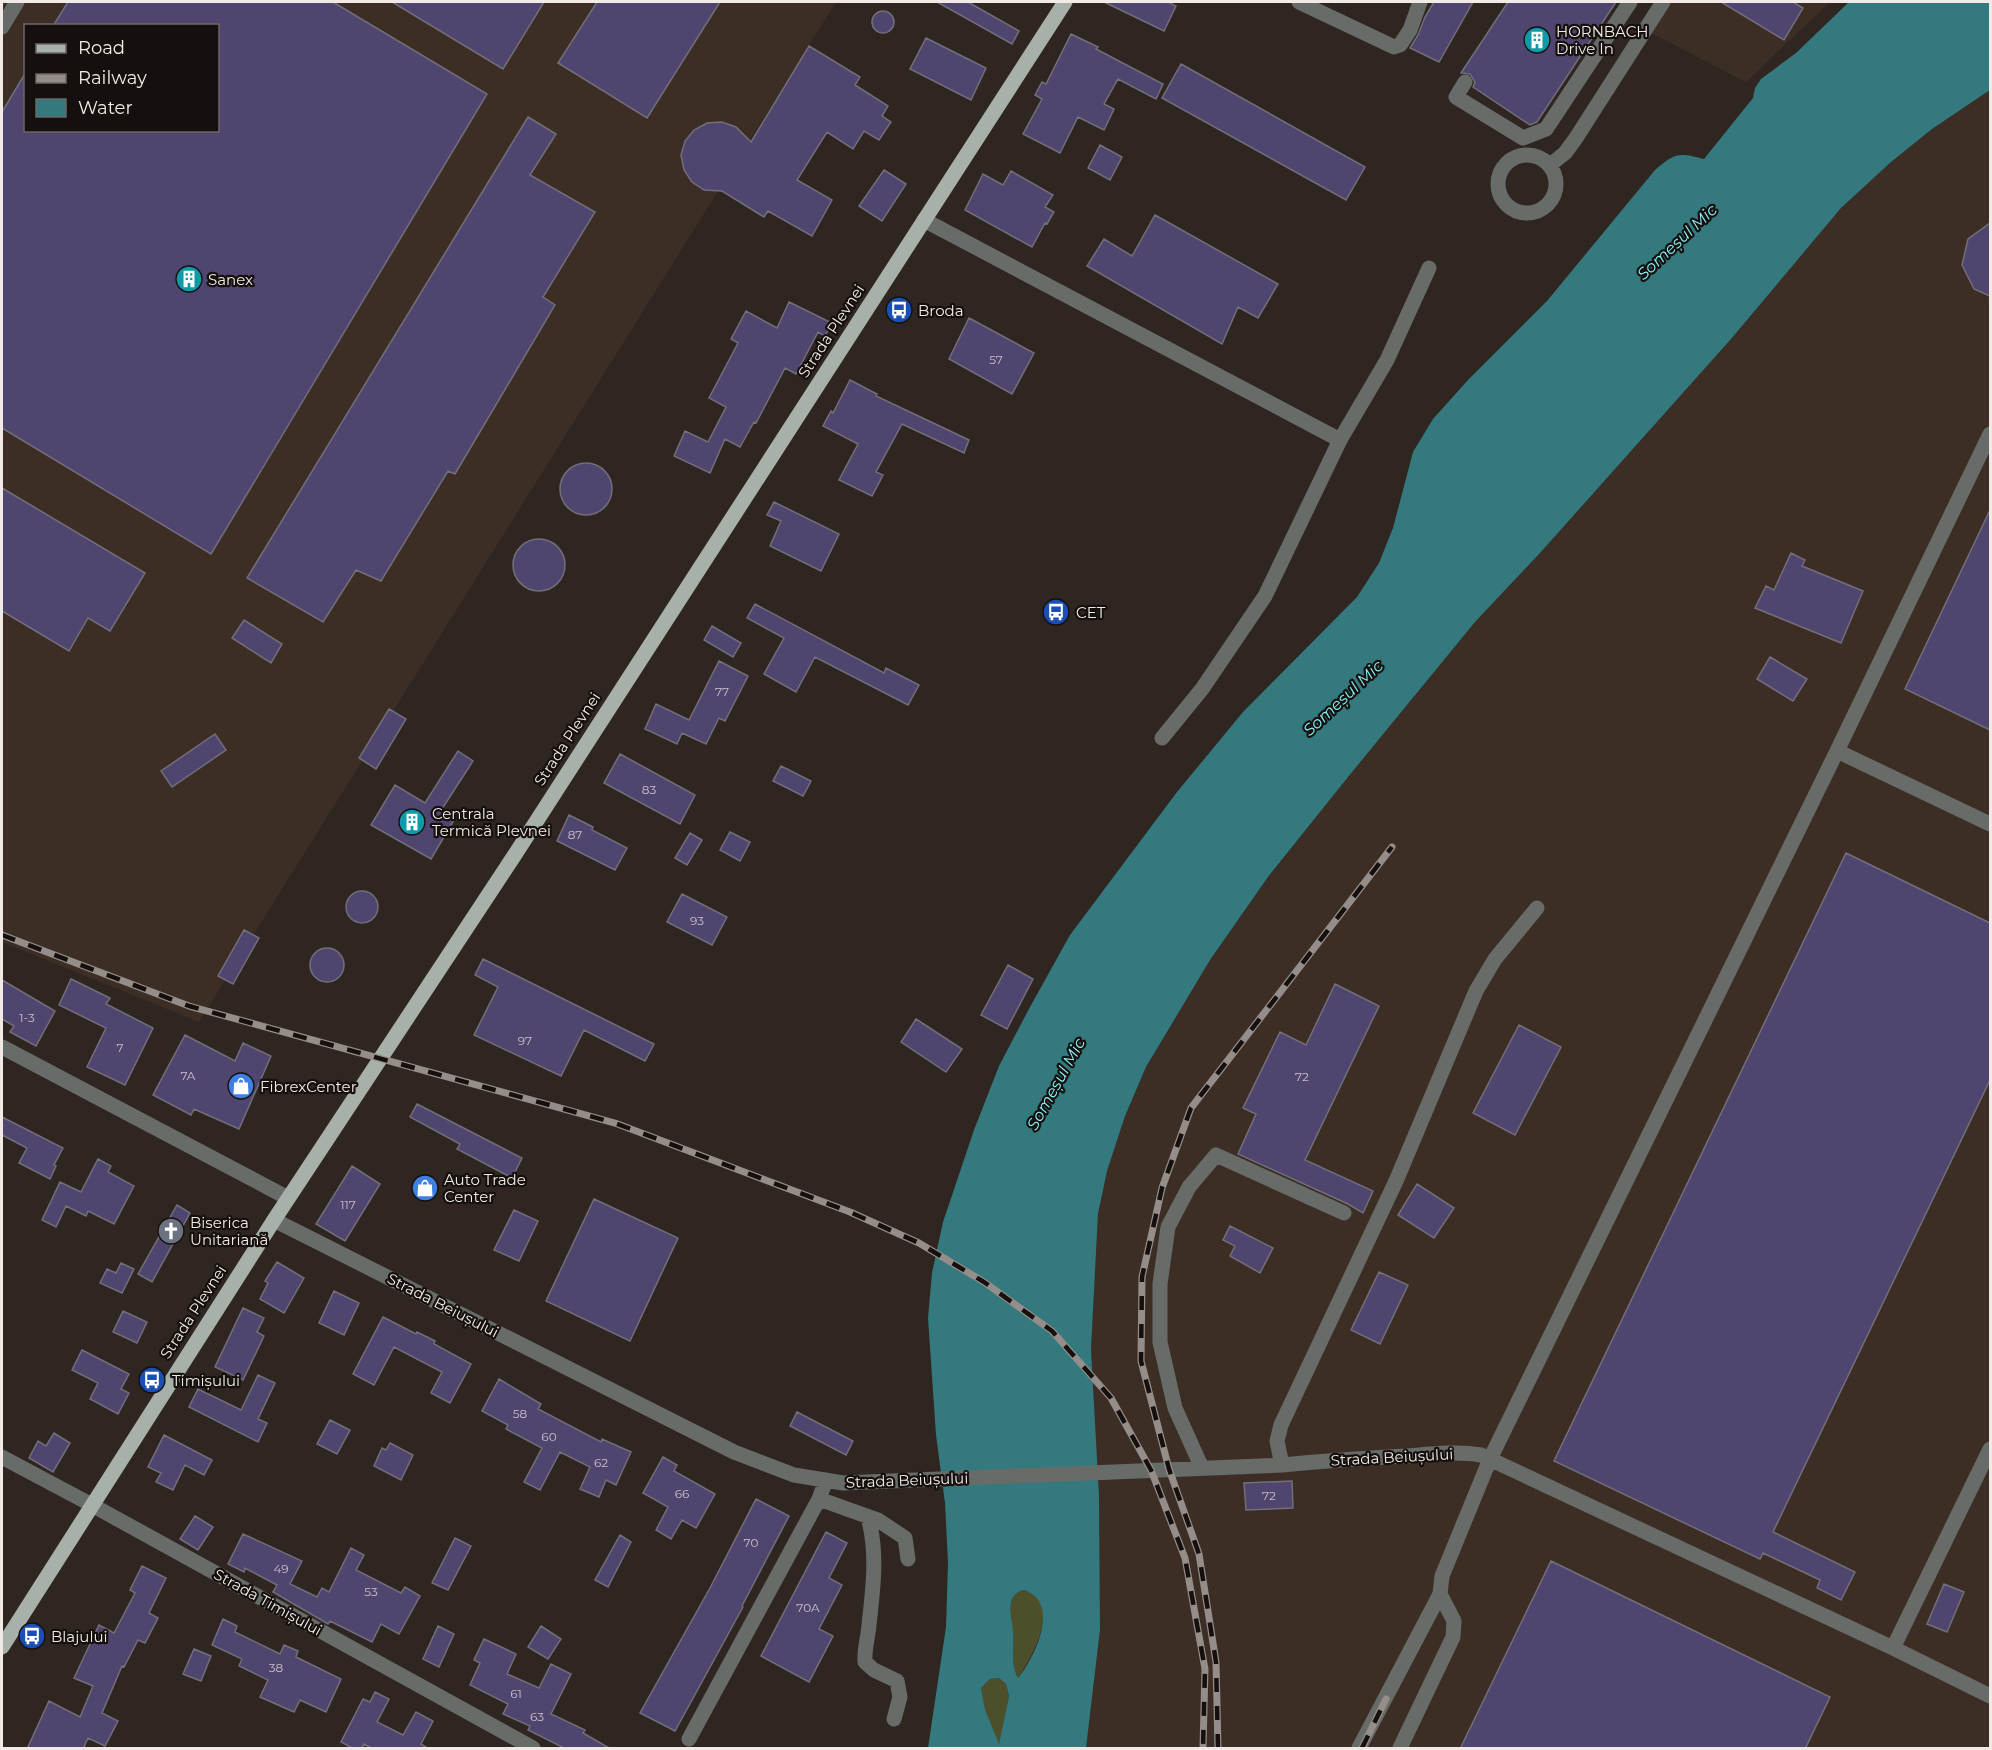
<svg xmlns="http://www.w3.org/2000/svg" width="1992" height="1750" viewBox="0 0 1992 1750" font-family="Montserrat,sans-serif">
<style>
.built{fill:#3d2e25;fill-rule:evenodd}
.green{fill:#4d4f2a}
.water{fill:#33797d;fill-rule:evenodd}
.building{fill:#4f456f;stroke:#716f7a;stroke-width:1.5}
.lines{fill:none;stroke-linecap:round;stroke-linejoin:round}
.minor{stroke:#686c69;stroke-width:15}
.major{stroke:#a7b0a9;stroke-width:15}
.rail-casing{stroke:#958d89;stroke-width:7}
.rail{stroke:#15100e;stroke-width:4.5;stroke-dasharray:14;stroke-linecap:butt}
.labels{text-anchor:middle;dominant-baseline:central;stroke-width:4.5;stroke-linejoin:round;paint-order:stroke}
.number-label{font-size:12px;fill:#c8c1c9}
.poi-label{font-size:15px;fill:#f1eae7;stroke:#15100e;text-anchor:start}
.street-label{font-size:15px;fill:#f1eae7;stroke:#15100e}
.water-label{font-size:16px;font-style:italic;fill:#89f4fb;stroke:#15100e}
</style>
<rect width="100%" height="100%" fill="#302621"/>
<path class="built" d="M2,2H836L199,1022L2,942ZM26,26H218V130H26Z
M1671,2H1830L1746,82L1651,33Z
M1990,90V1748H1086L1100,1630L1099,1495L1091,1349L1098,1214L1107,1171L1125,1116L1146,1067L1210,960L1268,878L1348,777L1475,622L1540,553L1731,339L1841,208L1891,162L1932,129Z"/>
<path class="green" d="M1023,1590C1064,1601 1033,1656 1018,1678C1010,1662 1015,1649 1013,1632C1013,1622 1009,1613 1011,1603C1012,1596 1016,1593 1023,1590Z
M999,1678L1006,1684L1009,1696L999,1745L985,1709L981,1688L990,1679Z"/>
<path class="water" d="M1849,2H1990V90L1932,129L1891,162L1841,208L1731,339L1540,553L1475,622L1348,777L1268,877L1210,960L1146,1067L1125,1116L1107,1171L1098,1214L1091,1349L1099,1495L1100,1630L1086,1748H928L946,1627L948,1563L945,1503L936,1435L928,1318L932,1273L943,1222L974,1130L999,1066L1030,1007L1070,935L1177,792L1243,712L1357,597L1379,563L1393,528L1413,452L1433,419L1468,380L1547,301L1655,170C1675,153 1678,152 1704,159L1753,98L1755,88L1761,79L1796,53ZM1023,1590C1062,1601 1035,1657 1018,1678C1010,1662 1015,1648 1013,1631C1013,1622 1009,1613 1011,1603C1012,1596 1016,1593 1023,1590ZM999,1678L1006,1684L1009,1696L999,1744L985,1709L981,1688L990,1679Z"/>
<path class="building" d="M68,2H333L487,94L211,554L2,428V112L26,72V130H218V26H53Z
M392,2H544L503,69Z
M597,2H720L647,118L558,63Z
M937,2H968L1019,31L1012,44Z
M1104,2H1168L1176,6L1164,31Z
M1434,2H1473L1439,62L1410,48L1418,35L1425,17Z
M1508,2H1616L1537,122L1530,125L1473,87L1475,82L1470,74L1461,73Z
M1721,2H1793L1803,8L1784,40Z
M872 22a11 11 0 1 1 22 0a11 11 0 1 1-22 0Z
M1071,34L1098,47L1096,49L1163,84L1156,99L1118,79L1104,104L1114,109L1104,130L1078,117L1060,153L1023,134L1042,99L1035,95L1042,82L1046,84Z
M926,38L986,68L971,100L910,69Z
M809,46L860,77L855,85L888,106L882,116L891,122L879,140L864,131L853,149L827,132L797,180L832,200L812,236L768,211L764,217L722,191L704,190L692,182L684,170L681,155L685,141L694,130L707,123L722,122L736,127L751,142Z
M1181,64L1365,167L1346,200L1162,98Z
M528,117L556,134L530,175L595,212L543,297L555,305L455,474L448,471L381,581L356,570L323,622L247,578Z
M1100,145L1122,157L1110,180L1088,168Z
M884,170L906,184L882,221L859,206Z
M1011,171L1053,195L1045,207L1054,212L1047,224L1045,223L1032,247L965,210L983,174L1003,185Z
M1155,215L1278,284L1258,318L1238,307L1222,344L1087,266L1104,239L1132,256Z
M1990,223V296L1974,289L1962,265L1968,239Z
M789,302L832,323L825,336L818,332L796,374L785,368L756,423L754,422L740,447L725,439L710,473L674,456L685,431L708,442L726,407L709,398L738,343L731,339L746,311L777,328Z
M969,318L1034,353L1012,394L949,359Z
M850,380L877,394L876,396L969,440L964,453L902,424L876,472L883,475L872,496L839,480L858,444L823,426L831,411L833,413Z
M560 489a26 26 0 1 1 52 0a26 26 0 1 1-52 0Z
M2,488L145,573L110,631L88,618L69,651L2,611Z
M774,502L839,534L821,571L770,546L781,521L767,515Z
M1990,510V730L1905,689Z
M513 565a26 26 0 1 1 52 0a26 26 0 1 1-52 0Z
M1791,553L1805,560L1802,566L1863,591L1841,643L1755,608L1766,586L1774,590Z
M755,604L884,673L886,668L919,685L908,705L815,657L796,692L764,674L784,638L747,618Z
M244,620L282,644L271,663L232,638Z
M712,626L741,643L733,657L704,640Z
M1770,657L1807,679L1793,701L1757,679Z
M719,661L748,676L725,721L719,718L706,744L682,733L677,744L645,729L656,704L689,720Z
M389,709L406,719L376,769L359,758Z
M215,734L226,750L172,787L161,771Z
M458,751L473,761L440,812L454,820L431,859L371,825L395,785L425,803Z
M620,754L695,795L680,824L604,783Z
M781,766L811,781L803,796L773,781Z
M569,815L593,827L592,830L627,848L615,870L557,841Z
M730,832L750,842L740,861L720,850Z
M690,833L702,840L687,865L675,858Z
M1846,853L1990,923V1080L1773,1532L1855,1572L1841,1600L1817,1588L1820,1580L1763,1553L1760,1559L1554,1461Z
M346 907a16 16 0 1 1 32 0a16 16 0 1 1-32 0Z
M682,894L727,917L712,945L667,922Z
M244,930L259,938L233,984L218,976Z
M310 965a17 17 0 1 1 34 0a17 17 0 1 1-34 0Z
M483,959L654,1044L645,1061L584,1030L561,1076L474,1035L498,987L475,975Z
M1008,965L1033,979L1007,1029L981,1015Z
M71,979L110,998L106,1004L153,1028L125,1085L87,1067L106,1028L59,1005Z
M2,980L55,1011L36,1046L10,1032L14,1026L2,1019Z
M1335,984L1379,1006L1305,1160L1373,1191L1363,1213L1348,1204L1238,1154L1256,1114L1243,1108L1280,1032L1306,1045Z
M916,1019L962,1049L946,1072L901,1042Z
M1519,1025L1561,1047L1515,1135L1473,1113Z
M185,1035L235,1061L243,1043L271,1056L239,1129L194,1109L191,1115L153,1095Z
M417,1104L522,1158L512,1178L457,1149L460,1144L410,1117Z
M2,1117L63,1148L54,1165L56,1166L50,1179L19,1163L27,1148L2,1135Z
M98,1159L111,1166L108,1172L134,1186L114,1224L88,1211L86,1216L66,1206L56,1227L42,1220L60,1182L81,1192Z
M352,1166L380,1184L345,1241L316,1224Z
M1417,1184L1454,1208L1434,1238L1398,1215Z
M594,1199L678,1238L630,1341L546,1301Z
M177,1205L190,1213L152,1282L138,1274Z
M514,1210L538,1221L519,1261L494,1250Z
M1230,1226L1273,1248L1260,1273L1230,1256L1235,1246L1223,1240Z
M277,1262L304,1278L284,1313L260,1299L268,1283L265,1281Z
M121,1263L134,1269L122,1293L100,1283L107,1269L116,1273Z
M1379,1272L1408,1285L1380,1344L1351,1330Z
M334,1291L359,1303L344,1335L319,1323Z
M243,1308L264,1318L257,1332L264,1336L243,1380L215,1367Z
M123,1311L147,1322L137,1343L113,1332Z
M383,1317L416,1334L417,1332L435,1341L434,1344L471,1364L450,1403L431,1393L442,1372L394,1347L374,1385L353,1374Z
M82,1350L129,1374L121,1389L129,1393L118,1414L90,1399L98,1383L72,1370Z
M258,1375L275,1383L258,1419L267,1423L258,1442L189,1407L198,1389L241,1410Z
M499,1379L541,1404L538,1409L601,1442L602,1439L631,1452L616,1485L606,1480L599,1497L580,1489L590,1467L560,1452L540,1490L524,1482L542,1448L506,1429L508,1425L482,1411Z
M797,1412L853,1441L846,1455L790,1426Z
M330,1420L350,1430L337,1454L317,1444Z
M54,1433L70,1443L53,1472L29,1458L38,1441L46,1446Z
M164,1435L212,1460L204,1475L185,1465L173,1490L156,1482L161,1473L148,1467Z
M390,1443L413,1455L401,1480L374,1466L382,1448L386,1450Z
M663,1457L677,1465L674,1471L715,1494L696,1528L682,1520L671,1539L656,1530L668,1507L643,1493Z
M1292,1481L1293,1508L1246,1510L1244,1483Z
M756,1499L789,1516L742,1606L743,1607L675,1731L640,1713L710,1588Z
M195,1516L213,1527L198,1550L180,1539Z
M826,1532L847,1543L829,1578L842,1585L819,1629L833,1636L809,1682L761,1656Z
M243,1534L302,1561L290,1584L317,1597L322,1588L329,1592L351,1548L364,1555L356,1570L401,1593L405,1587L420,1596L399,1634L381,1624L372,1642L330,1621L328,1624L273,1592L277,1585L245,1568L244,1572L228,1564Z
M620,1535L631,1542L608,1587L595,1580Z
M455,1538L471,1546L448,1590L432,1583Z
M1551,1561L1830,1697L1805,1749H1460Z
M142,1566L166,1578L149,1613L158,1618L145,1643L138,1640L124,1667L122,1666L102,1713L118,1721L105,1746L88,1738L83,1749H27L49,1701L80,1717L93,1686L74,1678L99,1625L114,1633L135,1593L130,1590Z
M1944,1584L1964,1592L1947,1632L1927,1624Z
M223,1619L237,1626L235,1632L280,1654L284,1645L298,1651L296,1657L341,1679L326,1712L300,1700L294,1712L260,1697L268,1680L239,1666L242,1659L212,1645Z
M438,1626L454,1634L439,1667L423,1659Z
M541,1626L561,1639L548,1659L528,1647Z
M484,1639L516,1654L507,1674L539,1688L551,1664L571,1674L551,1714L585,1730L583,1733L611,1749H566L528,1730L530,1726L503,1714L508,1704L470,1685L480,1663L474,1660Z
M194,1649L211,1656L201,1681L183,1674Z
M375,1692L389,1699L377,1722L403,1735L416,1712L433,1721L421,1744L429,1749H373L364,1744L361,1749H354L341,1742L363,1699L370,1702Z"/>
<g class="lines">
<path class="minor" d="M1299,2L1394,47L1400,45L1410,30L1420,2
M2,27L17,2
M1465,82L1456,97L1523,138L1546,129L1630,2
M1498 184a29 29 0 1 1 58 0a29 29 0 1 1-58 0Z
M1550,165L1565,153L1576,138L1663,2
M924,220L1340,440
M1162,738L1202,689L1265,596L1340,440L1387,360L1429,268
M1837,751L1990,434
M2,1047L288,1198
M274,1220L734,1452L794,1475L843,1483L1282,1465C1323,1461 1365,1458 1407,1456C1432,1454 1457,1451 1481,1455L1893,1648L1990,1696
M2,1457L92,1505L533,1748
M1282,1465L1277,1441L1281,1425L1396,1181L1476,991L1495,959L1537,908
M1202,1468L1175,1408L1160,1342V1284L1168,1227L1189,1187L1216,1155L1344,1213
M819,1499L878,1520L905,1538L908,1559
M868,1517C878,1553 873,1588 869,1625C868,1638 864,1649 865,1662L874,1670L897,1681L900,1697L894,1719
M1893,1648L1990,1449
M689,1739L819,1499L826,1480
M1359,1748L1440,1594
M1400,1748L1453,1637L1454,1621L1440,1594L1442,1576L1490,1459L1837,751L1990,824"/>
<path class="major" d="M2,1647L274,1220L514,856L1065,2"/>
<defs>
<path id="rail" d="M2,935L189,1006L615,1123L850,1212L919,1243L984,1282L1052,1331L1111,1398L1151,1470L1185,1558L1205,1669L1203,1748
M1218,1748L1216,1662L1199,1554L1169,1469L1141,1361L1142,1277L1162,1188L1191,1108L1392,847
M1362,1748L1386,1699"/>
</defs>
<use href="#rail" class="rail-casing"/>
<use href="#rail" class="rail"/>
</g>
<defs>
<symbol id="building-disc" viewBox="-11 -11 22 22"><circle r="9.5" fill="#0f9aa8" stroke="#15100e"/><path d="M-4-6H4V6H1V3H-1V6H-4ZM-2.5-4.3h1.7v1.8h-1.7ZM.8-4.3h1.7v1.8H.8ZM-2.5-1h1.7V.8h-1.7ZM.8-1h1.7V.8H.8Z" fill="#fff"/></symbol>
<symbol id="bus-disc" viewBox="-11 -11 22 22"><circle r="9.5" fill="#1a4fb4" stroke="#15100e"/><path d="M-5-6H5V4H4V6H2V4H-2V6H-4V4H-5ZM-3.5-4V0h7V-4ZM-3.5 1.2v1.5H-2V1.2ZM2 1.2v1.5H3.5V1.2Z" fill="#fff"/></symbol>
<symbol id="shop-disc" viewBox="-11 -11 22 22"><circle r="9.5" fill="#3f7fe0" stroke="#15100e"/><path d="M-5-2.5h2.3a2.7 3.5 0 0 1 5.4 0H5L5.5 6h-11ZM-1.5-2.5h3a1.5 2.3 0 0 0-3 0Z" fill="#fff"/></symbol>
<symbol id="church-disc" viewBox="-11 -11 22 22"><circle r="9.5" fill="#6b7280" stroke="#15100e"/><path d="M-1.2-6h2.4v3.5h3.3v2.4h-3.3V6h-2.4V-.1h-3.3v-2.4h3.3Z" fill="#fff"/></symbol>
</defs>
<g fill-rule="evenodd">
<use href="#building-disc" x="1522" y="25" width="30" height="30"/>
<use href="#building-disc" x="174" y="264" width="30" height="30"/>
<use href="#bus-disc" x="884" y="295" width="30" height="30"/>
<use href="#bus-disc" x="1041" y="597" width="30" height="30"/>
<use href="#building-disc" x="397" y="807" width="30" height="30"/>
<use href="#shop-disc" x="226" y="1071" width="30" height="30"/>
<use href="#shop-disc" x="410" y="1173" width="30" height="30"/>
<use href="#church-disc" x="156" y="1216" width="30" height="30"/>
<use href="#bus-disc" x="137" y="1365" width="30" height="30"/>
<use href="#bus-disc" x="17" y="1621" width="30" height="30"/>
</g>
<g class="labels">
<g class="number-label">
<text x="996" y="359">57</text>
<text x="722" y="691">77</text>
<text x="649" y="789">83</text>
<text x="575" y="834">87</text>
<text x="697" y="920">93</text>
<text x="27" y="1017">1-3</text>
<text x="525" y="1040">97</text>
<text x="120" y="1047">7</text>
<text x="188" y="1075">7A</text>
<text x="1302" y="1076">72</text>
<text x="348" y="1204">117</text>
<text x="520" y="1413">58</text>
<text x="549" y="1436">60</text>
<text x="601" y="1462">62</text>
<text x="682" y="1493">66</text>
<text x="1269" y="1495">72</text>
<text x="751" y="1542">70</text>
<text x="281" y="1568">49</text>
<text x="371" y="1591">53</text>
<text x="808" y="1607">70A</text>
<text x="276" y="1667">38</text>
<text x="516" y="1693">61</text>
<text x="537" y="1716">63</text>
</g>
<g class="poi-label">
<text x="1556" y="31">HORNBACH<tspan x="1556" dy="17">Drive In</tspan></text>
<text x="208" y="279">Sanex</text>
<text x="918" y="310">Broda</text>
<text x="1076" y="612">CET</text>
<text x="432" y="813">Centrala<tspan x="432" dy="17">Termică Plevnei</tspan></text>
<text x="260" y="1086">FibrexCenter</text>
<text x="444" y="1179">Auto Trade<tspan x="444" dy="17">Center</tspan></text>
<text x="190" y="1222">Biserica<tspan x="190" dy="17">Unitariană</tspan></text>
<text x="172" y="1380">Timișului</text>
<text x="51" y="1636">Blajului</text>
</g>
<g class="street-label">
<text transform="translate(831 331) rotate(-57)">Strada Plevnei</text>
<text transform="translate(567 739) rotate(-57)">Strada Plevnei</text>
<text transform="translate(443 1305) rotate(27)">Strada Beiușului</text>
<text transform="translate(193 1312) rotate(-57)">Strada Plevnei</text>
<text transform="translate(1392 1457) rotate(-3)">Strada Beiușului</text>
<text transform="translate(907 1480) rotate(-2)">Strada Beiușului</text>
<text transform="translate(268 1602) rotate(29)">Strada Timișului</text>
</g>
<g class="water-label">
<text transform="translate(1677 242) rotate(-43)">Someșul Mic</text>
<text transform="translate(1343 698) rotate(-43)">Someșul Mic</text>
<text transform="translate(1056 1084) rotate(-61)">Someșul Mic</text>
</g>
</g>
<rect width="1992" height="1750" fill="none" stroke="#f1eae7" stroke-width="6"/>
<rect x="24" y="24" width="195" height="108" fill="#15100e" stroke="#6d6765" stroke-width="1.5"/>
<rect x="36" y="44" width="30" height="9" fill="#a7b0a9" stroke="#6d6765" stroke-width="1.5"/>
<text x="78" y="54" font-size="18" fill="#f1eae7">Road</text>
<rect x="36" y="74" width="30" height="9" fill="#958d89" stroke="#6d6765" stroke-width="1.5"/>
<text x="78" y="84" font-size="18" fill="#f1eae7">Railway</text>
<rect x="36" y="99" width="30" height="18" fill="#33797d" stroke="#6d6765" stroke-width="1.5"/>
<text x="78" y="114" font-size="18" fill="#f1eae7">Water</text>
</svg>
